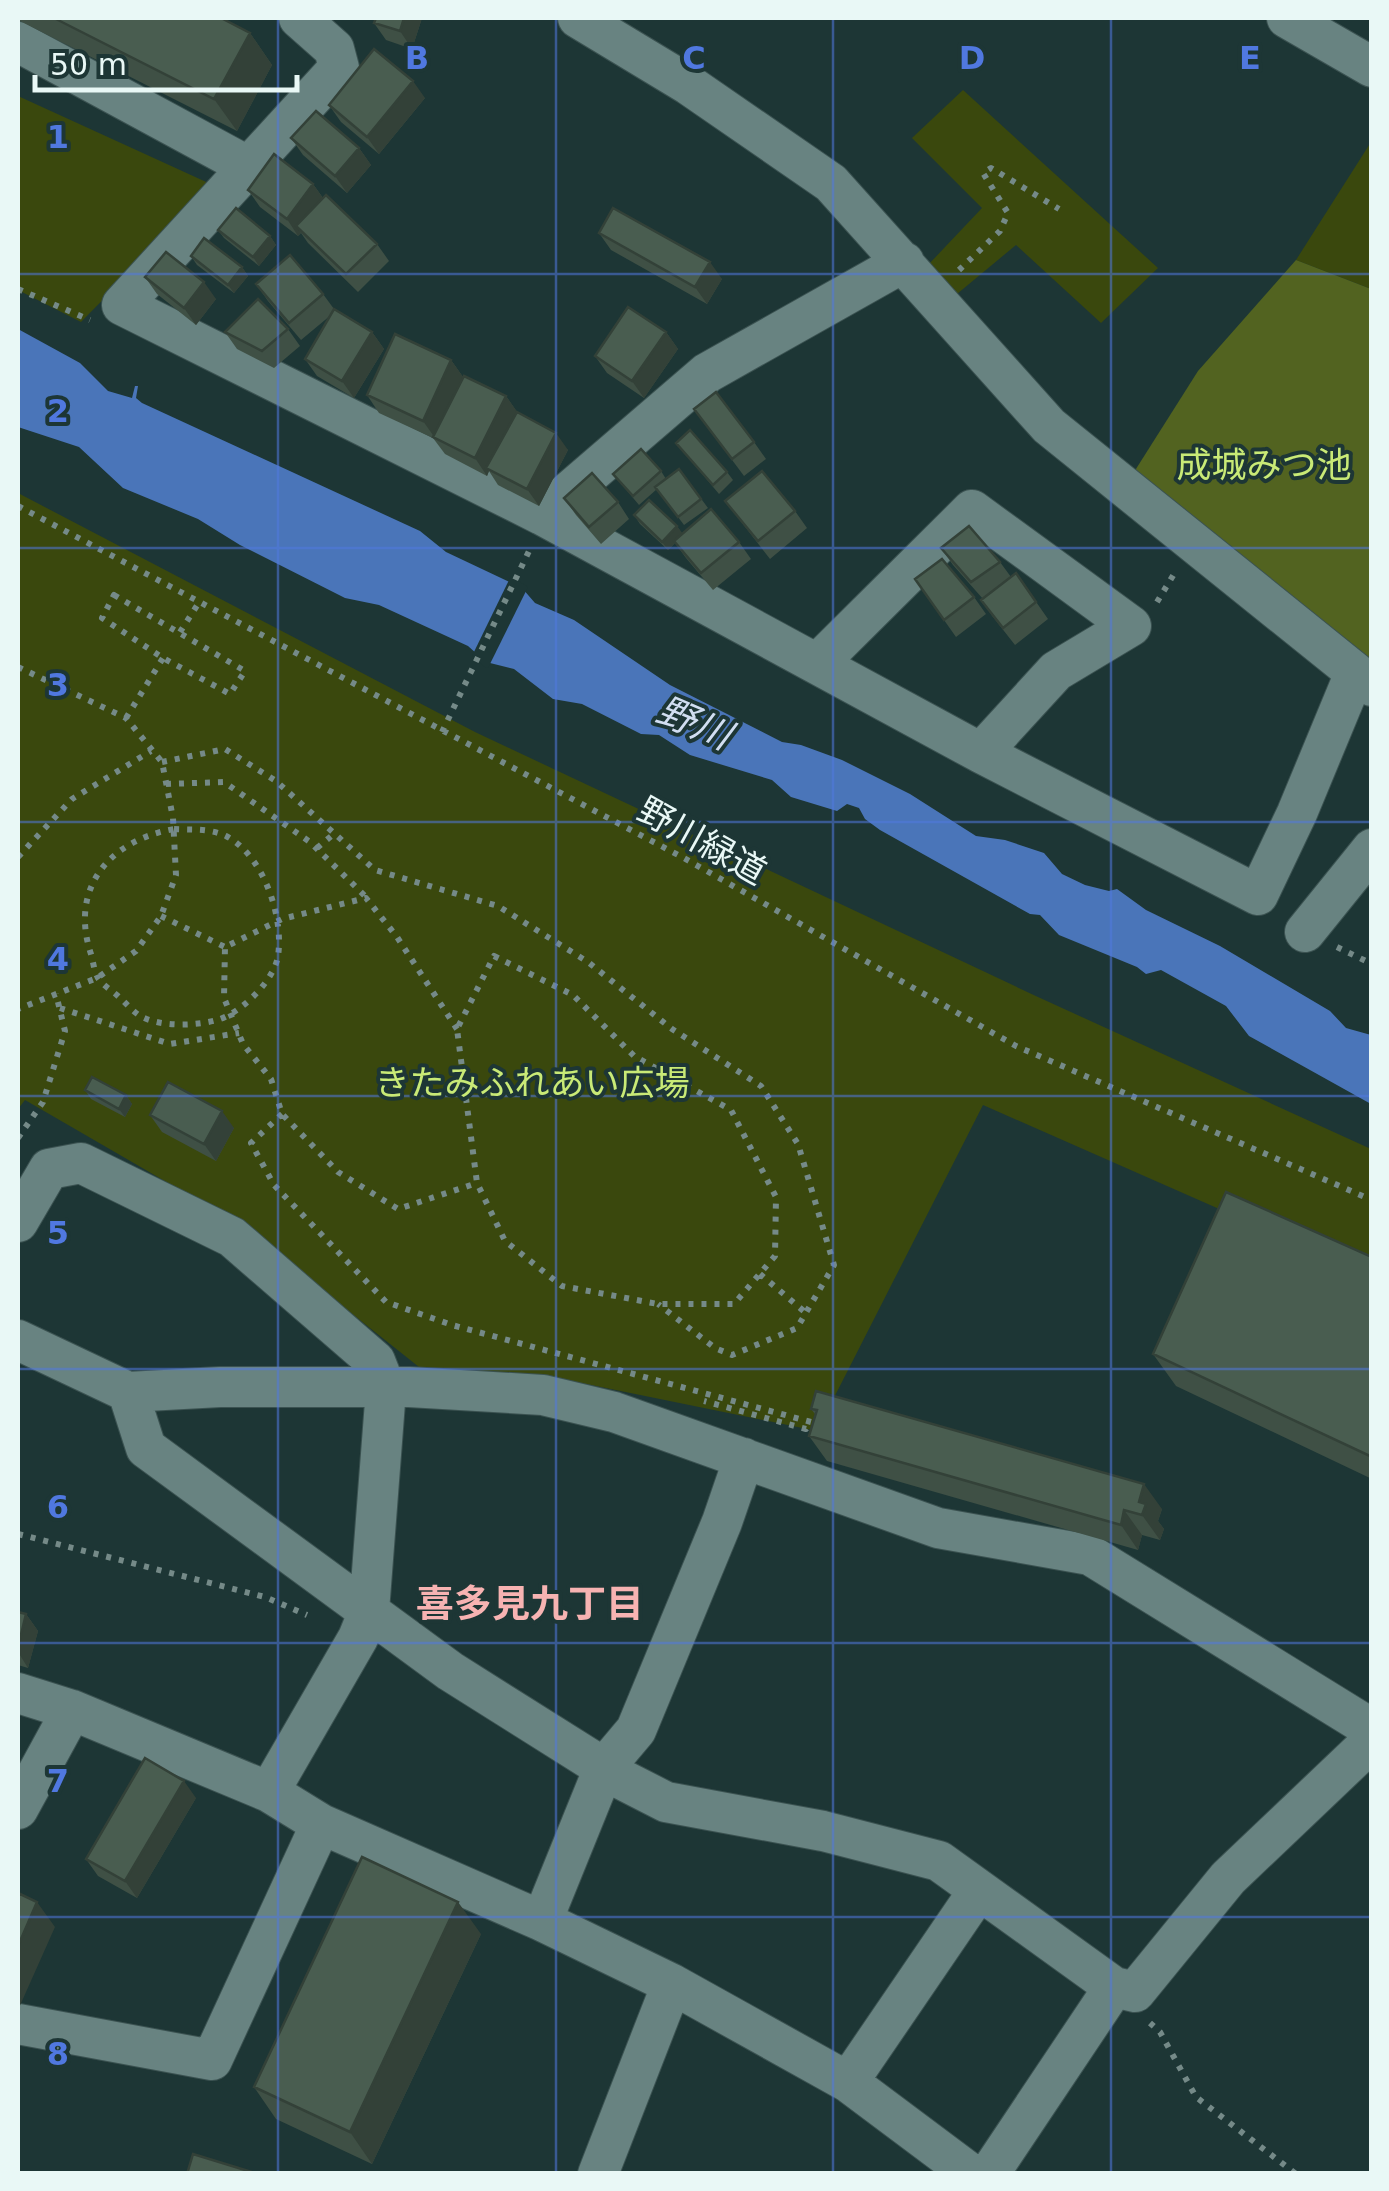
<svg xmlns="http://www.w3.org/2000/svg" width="1389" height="2191" viewBox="0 0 1389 2191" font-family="'DejaVu Sans','Noto Sans JP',sans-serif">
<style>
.green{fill:#3a480d}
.forest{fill:#526320}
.water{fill:#4a75b9}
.pier{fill:#1d3635}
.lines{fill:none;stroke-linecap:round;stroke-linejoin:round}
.minor-casing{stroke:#3b5251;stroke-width:42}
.path{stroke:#758a88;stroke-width:6;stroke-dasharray:5 8;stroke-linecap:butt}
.minor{stroke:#688381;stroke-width:40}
.wall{fill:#3f5045}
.shaded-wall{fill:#334138}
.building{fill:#495d50;stroke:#334138;stroke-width:2.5}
.grid{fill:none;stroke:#5078e0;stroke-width:2.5;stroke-opacity:0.55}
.labels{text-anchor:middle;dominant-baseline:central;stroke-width:8;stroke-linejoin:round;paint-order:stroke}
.park-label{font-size:35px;fill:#c9ea76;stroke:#1d3635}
.street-label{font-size:35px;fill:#e9f8f6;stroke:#1d3635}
.water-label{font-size:38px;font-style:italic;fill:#d1def1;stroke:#1d3635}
.neighbourhood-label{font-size:38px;font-weight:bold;fill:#f7b3b2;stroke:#1d3635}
.grid-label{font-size:32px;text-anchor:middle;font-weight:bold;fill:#5078e0;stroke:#1d3635;stroke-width:8;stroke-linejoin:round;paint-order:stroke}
</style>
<rect width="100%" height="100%" fill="#1d3635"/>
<path class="green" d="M963,90L1158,268L1101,323L1016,245L951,299L928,265L982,208L912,138Z
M18,96L215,186L81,322L18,290Z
M1371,142V289L1296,260Z
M18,493L475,732L1038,997L1371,1149V1276L983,1105L817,1431L552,1377L419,1367L239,1224L25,1100L18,1109Z"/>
<path class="forest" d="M1296,260L1371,289V691L1122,491L1198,371Z"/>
<path class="water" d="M18,329L80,363L108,391L132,398L135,386H138L136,398L142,403L420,531L446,552L522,588L535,603L574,620L670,685L782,742L801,745L842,760L910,794L976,836L1005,840L1044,853L1062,874L1085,885L1109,891L1117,889L1146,910L1220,946L1330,1011L1346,1028L1371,1035V1104L1249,1036L1226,1006L1161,970L1146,974L1137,967L1059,935L1040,915L1030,914L880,830L865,819L859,808L847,804L837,811L791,797L772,780L690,755L659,735L641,734L582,704L553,699L514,669L486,662L468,646L379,605L345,598L240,545L198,519L123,488L79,447L18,427Z"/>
<path class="pier" d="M511,576L528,587L488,668L485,667L472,656Z"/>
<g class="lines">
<defs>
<path id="minor" d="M299,18L334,49L339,68L122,305L542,515L981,753L1258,895L1297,813L1355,673
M578,18L689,85L831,183L1049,426L1372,686
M1287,18L1372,67
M18,42L249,167
M542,515L707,373L904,262
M818,663L972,510L1131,626L1056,671L981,753
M1305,932L1372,849
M18,1222L49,1169L81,1163L232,1237L375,1361L386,1389L369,1611L358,1638L269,1792
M18,1340L128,1392L220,1387H409L543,1395L614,1412L938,1528L1090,1555L1372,1729
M128,1392L146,1448L450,1671L623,1780L666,1802L823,1831L939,1861L1114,1987L1135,1992L1228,1878L1372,1741
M18,1693L72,1710L269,1792L321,1824L542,1921L672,1984L848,2082L971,2174
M18,1809L72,1710
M542,1921L604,1768L636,1730L722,1522L744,1458
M18,2024L212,2060L321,1824
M848,2082L979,1890
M598,2174L672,1984
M989,2174L1114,1987"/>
</defs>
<use href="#minor" class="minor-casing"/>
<path class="path" d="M959,270L1000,231L1008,213L983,173L991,168L1059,209
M18,289L90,320
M18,506L682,857L1016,1046L1372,1200
M114,595L245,671L230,694L163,658L102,618Z
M1157,602L1174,574
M180,632L198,604
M18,667L126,718L162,762L173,818L176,875L161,916L136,951L97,978L18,1009
M126,718L163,658
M442,732L530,549
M162,762L225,749L276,781L375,870L498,906L588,962L672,1029L761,1086L798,1144L834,1265L797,1328L732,1355L715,1348L658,1304
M166,784L224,782L310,842L366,897
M174,829C192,830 209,828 226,836C263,855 284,916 278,956C274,981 241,1013 217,1020C196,1026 162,1027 142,1017C134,1013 126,1003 119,997C113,991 100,984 97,976C94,970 93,961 91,954C69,889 109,840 174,829Z
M317,848L335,833
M18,857L72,799L151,751
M161,916L225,947
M1337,947L1372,964
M494,956L573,995L634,1056L731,1110L776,1197L775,1256L734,1304H658L562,1286L505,1241L477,1183L457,1029Z
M60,1008L170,1044L239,1033
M457,1029L397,937L366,898L282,919L225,947L224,998L243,1044L271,1079L282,1114L338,1172L398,1209L477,1183
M282,1114L251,1143L274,1185L386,1302L452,1325L811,1422L806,1429L704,1401
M18,1138L43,1102L65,1031L56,994
M760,1274L806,1313
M18,1534L265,1597L307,1615
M1150,2023L1160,2032L1196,2097L1296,2174"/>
<use href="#minor" class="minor"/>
</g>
<path class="wall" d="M18,18H221L250,33L272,65L237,131L18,20Z
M376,18H422L412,49L386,40L374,23Z
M425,98L379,154L341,122L329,105Z
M291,138L359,148L371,165L347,193L303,155Z
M313,184L323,198L377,244L389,261L358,292L308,243L301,233L298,236L260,207L248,190Z
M218,230L270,236L276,245L259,266L224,238Z
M599,233L722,279L707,304L611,250Z
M191,256L242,267L248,276L234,293L197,265Z
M145,277L216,299L196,325L157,294Z
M256,284L323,294L334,309L372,332L384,349L354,398L317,376L305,359L331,315L301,340L268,301Z
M288,329L300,346L274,368L237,349L225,332Z
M666,332L678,349L644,398L607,373L595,356Z
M451,360L463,377L506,396L517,412L568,450L539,506L498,485L489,471L487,476L445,454L433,438L379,413L367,395Z
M694,409L754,442L766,459L744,476Z
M676,443L727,472L733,480L719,494Z
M679,469L708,508L684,525L657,489L639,505L613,474L661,471L666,479Z
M564,498L618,502L629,519L601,544L576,515Z
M725,501L795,511L807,528L770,559Z
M634,515L677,526L682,534L739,542L751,559L713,590L686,558L675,543L668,550L640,524Z
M941,548L1000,562L1011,577L1016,573L1048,619L1015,645L993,617L981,600L983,599L953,565Z
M915,579L974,597L986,614L956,637Z
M85,1090L126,1095L132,1104L125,1117L91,1099Z
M150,1115L234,1128L216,1161L162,1132Z
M1372,1257V1479L1176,1386L1153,1354Z
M811,1409L1162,1509L1158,1521L1164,1529L1160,1540L1142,1535L1138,1550L827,1461L809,1436L815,1414Z
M18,1612L26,1614L38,1631L28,1668L18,1665Z
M196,1798L137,1898L98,1876L86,1859Z
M481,1934L372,2164L276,2119L254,2087Z"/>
<path class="shaded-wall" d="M404,18H422L412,49L400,31Z
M250,33L272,65L237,131L214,99Z
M413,81L425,98L379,154L367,137Z
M359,148L371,165L347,193L335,176Z
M313,184L325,201L296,226L301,233L298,236L287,219Z
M270,236L276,245L259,266L253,257Z
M710,262L722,279L707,304L695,287Z
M242,267L248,276L234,293L228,285Z
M204,282L216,299L196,325L184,308Z
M372,332L384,349L354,398L342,381Z
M666,332L678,349L644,398L632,381Z
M451,360L463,377L435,438L423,421Z
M506,396L518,413L486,468L489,471L487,476L475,458Z
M556,433L568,450L539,506L527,489Z
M677,526L683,534L668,550L662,542Z
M126,1095L132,1104L125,1117L119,1109Z
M222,1111L234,1128L216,1161L204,1144Z
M1144,1484L1162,1509L1158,1521L1164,1529L1160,1540L1142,1515L1139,1502Z
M1124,1510L1142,1535L1138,1550L1121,1525Z
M26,1614L38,1631L28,1668L18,1652Z
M184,1781L196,1798L137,1898L125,1881Z
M37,1902L55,1927L18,2010V1946Z
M458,1902L481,1934L372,2164L350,2132Z"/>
<path class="building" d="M54,18H221L250,33L214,99Z
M376,18H404L400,31L374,23Z
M374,49L413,81L367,137L329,105Z
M316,111L359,148L335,176L291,138Z
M274,154L313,184L287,219L248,190Z
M326,195L377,244L346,274L296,226Z
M236,208L270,236L253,257L218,230Z
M613,208L710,262L695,287L599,233Z
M204,238L242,267L228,285L191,256Z
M166,252L204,282L184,308L145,277Z
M290,255L323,294L289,323L256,284Z
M258,299L288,329L262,351L225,332Z
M628,307L666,332L632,381L595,356Z
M334,309L372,332L342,381L305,359Z
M395,334L451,360L423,421L367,395Z
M464,376L506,396L475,458L433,437Z
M716,392L754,442L732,459L694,409Z
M517,412L556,433L527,489L486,468Z
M690,430L727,472L713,485L676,443Z
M641,449L661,471L633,496L613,474Z
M679,469L701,499L678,517L655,487Z
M762,471L795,511L758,541L725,501Z
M592,473L618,502L589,527L564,498Z
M649,500L677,526L662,542L634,515Z
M711,509L739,542L701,573L674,541Z
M969,526L1000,562L971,582L941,548Z
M942,559L974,597L944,620L915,579Z
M1016,573L1036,602L1003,628L981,600Z
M92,1077L126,1095L119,1109L85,1090Z
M168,1082L222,1111L204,1144L150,1115Z
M1226,1192L1372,1257V1457L1153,1354Z
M816,1391L1144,1484L1139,1502L1146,1504L1142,1515L1124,1510L1121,1525L809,1436L817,1410L811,1409Z
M18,1612L26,1614L18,1647Z
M145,1758L184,1781L125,1881L86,1859Z
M362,1857L458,1902L350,2132L254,2087Z
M18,1893L37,1902L18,1946Z
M193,2154L258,2174H187Z"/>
<path class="grid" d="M278,18V2174M556,18V2174M833,18V2174M1111,18V2174M18,274H1372M18,548H1372M18,822H1372M18,1096H1372M18,1369H1372M18,1643H1372M18,1917H1372"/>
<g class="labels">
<g class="park-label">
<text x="1264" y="465">成城みつ池</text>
<text x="532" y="1083">きたみふれあい広場</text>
</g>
<g class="street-label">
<text transform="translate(702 841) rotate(29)">野川緑道</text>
</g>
<g class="water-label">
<text transform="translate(694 723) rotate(23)">野川</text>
</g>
<g class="neighbourhood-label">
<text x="530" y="1604">喜多見九丁目</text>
</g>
</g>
<g class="grid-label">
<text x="417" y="69">B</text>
<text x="694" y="69">C</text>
<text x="972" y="69">D</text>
<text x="1250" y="69">E</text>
<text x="58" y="148">1</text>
<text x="58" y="422">2</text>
<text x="58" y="696">3</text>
<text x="58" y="970">4</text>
<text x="58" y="1244">5</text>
<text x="58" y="1518">6</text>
<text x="58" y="1792">7</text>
<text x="58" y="2065">8</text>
</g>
<rect width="1389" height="2191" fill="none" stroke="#e9f8f6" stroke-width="40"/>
<path d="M35 75v15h262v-15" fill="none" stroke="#e9f8f6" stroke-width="5"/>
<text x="50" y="75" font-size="30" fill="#e9f8f6" stroke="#1d3635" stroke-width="8" paint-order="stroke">50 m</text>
</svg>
